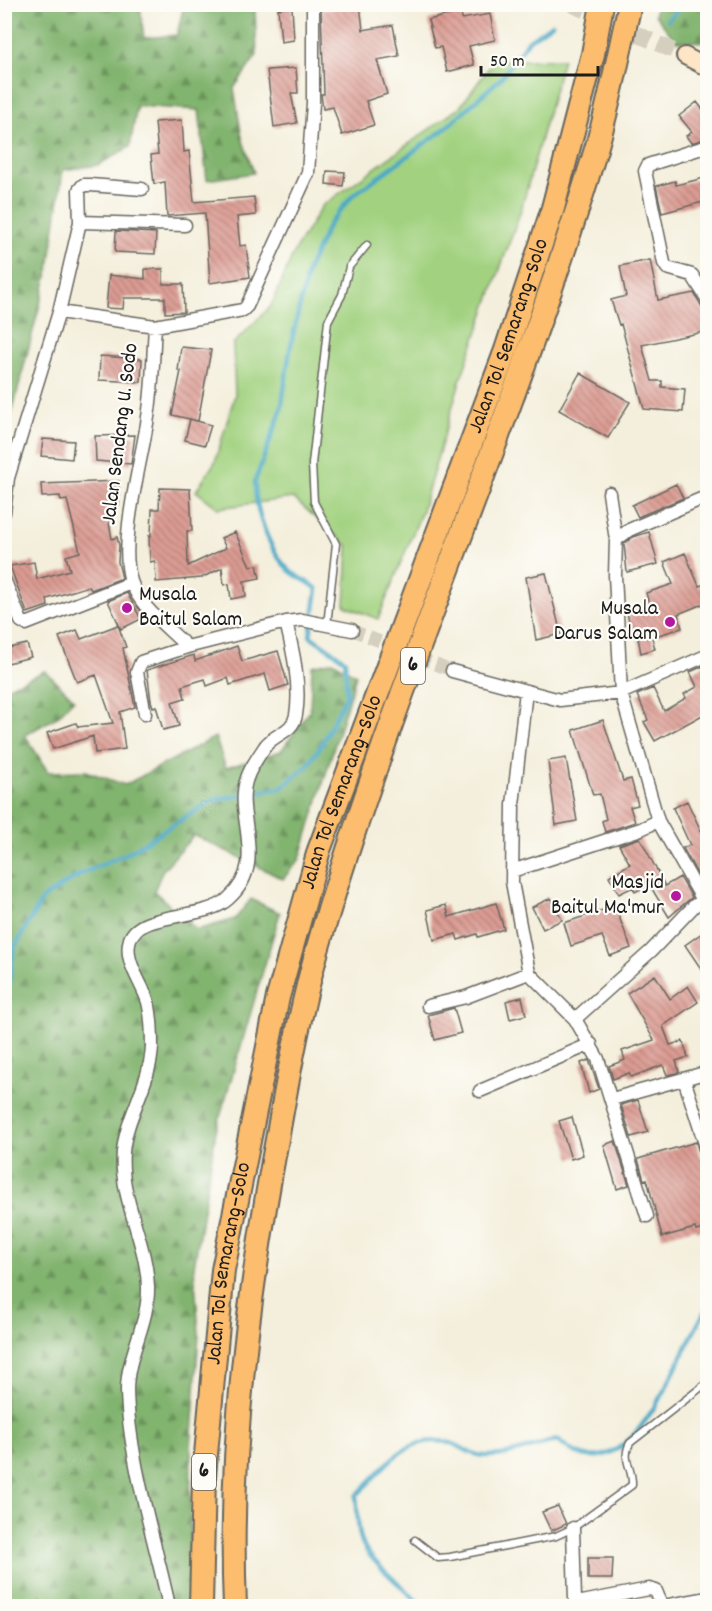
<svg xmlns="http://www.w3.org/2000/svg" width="712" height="1611" viewBox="0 0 712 1611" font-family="Dekko,sans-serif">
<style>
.grass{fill:#a2d280;stroke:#5f774e;stroke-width:1.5}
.forest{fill:url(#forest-firs);stroke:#4e6845;stroke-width:1.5}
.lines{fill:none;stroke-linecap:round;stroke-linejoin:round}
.stream{stroke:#47a8c6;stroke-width:4.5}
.building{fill:url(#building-back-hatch)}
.street-tunnel{stroke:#d4cfbf;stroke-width:12;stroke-dasharray:12 6;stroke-linecap:butt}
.secondary-tunnel{stroke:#d4cfbf;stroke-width:16;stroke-dasharray:16 8;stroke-linecap:butt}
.lane-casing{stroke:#68665f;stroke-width:9}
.street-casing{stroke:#68665f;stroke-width:15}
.secondary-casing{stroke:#68665f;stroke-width:20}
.highway-casing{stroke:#68665f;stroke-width:26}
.lane{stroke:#fff;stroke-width:6}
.street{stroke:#fff;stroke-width:12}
.secondary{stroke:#fee5c5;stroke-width:16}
.highway{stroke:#fcbd6e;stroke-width:22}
.poi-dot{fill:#b5179e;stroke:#fdfcf7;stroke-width:2}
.labels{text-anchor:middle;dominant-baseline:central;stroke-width:4.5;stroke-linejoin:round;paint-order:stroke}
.shield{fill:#fdfcf7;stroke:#605f5e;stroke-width:1.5}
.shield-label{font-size:21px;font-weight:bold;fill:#1c1c1c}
.street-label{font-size:22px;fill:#1c1c1c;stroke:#fdfcf7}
.poi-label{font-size:22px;fill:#1c1c1c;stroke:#fdfcf7;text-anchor:end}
</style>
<defs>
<pattern id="forest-firs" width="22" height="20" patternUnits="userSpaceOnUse" patternTransform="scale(1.5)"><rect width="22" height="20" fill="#81b46e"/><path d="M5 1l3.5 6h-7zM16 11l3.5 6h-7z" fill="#69925a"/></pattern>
<pattern id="building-back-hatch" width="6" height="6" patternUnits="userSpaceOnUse" patternTransform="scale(1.5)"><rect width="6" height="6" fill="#db9b93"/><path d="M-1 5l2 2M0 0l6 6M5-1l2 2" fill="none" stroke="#b17e77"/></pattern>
</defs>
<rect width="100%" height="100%" fill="#fdfcf7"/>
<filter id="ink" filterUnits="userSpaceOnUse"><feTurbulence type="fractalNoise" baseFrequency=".0167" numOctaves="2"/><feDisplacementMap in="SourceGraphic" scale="12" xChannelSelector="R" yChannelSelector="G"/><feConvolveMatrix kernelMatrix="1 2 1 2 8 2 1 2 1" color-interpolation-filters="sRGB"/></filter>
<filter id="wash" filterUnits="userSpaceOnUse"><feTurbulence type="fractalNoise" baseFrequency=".008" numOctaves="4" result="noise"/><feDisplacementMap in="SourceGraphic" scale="24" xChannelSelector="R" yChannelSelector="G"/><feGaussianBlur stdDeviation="1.35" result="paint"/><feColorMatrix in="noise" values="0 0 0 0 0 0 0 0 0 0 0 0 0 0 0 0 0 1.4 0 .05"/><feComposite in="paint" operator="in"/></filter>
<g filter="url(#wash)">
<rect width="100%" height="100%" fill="#f4efdc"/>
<path class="grass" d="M563,59L521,210L460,381L422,511L378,619L345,606L348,546L293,498L218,508L196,491L215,462L235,395L233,344L271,306L296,248L322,206L460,107L494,61Z"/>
<path class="forest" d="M5,4L140,5L144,38L177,35L184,5L255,10L257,55L234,88L242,138L254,173L207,180L199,110L137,106L130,147L98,165L63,170L49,269L5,440Z
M656,4L707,5V42L676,41L655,15Z
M333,661L356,675L300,859L283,879L194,835L163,870L154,891L197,930L235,919L251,899L280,913L216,1131L194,1267L199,1334L191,1448L189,1606H5L4,689L45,671L74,699L57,717L25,735L48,772L86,771L125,785L215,737L226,768L281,751L310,710L312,666Z"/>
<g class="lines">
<path class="stream" d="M668,20L682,4
M4,1014L14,948L43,898L81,874L128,853L213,800L281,788L308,765L322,744L347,694L345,660L310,636L317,589C309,581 298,578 290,571C269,552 254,508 255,481L281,411L290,349L308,269L329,224L353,195L442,131L501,78L528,41L552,24
M4,1269V1275
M421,1606C405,1586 368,1563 361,1539C357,1526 358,1510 356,1496C382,1471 403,1434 447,1442C462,1445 467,1455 486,1456C511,1457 534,1445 558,1440C564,1445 571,1451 577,1453C640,1481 683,1341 708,1307"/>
</g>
<g id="blocks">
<path class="building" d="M335,4H360L363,30L393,25L399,56L377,60L387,94L366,101L374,125L342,135L333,107L323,109L321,94H324L321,10L335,8Z
M292,7L294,40L281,42L278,9Z
M461,12L462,19L490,14L495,40L469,46L474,65L447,72L441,47L435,48L428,20Z
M296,68L298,93H291L297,123L274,127L267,70Z
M697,102L707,115L702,120L708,128V138L691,143L686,136L692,132L679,116Z
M182,120L184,152L189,151L194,202L254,197L256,215L237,217L240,246L246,245L250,277L210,283L205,213L167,216L165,182L154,184L151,155L158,154L155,122Z
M327,171L345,172L343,186L326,184Z
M708,177V194L702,196L703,202L662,213L656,186L675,181L676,185Z
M116,231L156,233L155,254L115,252Z
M650,260L658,300L694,293L708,317V331L642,345L652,381H662V387L685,389L683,412L644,409L621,324L619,325L611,300L626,296L620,266Z
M145,269H163V284H183L184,312L165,313V298H124L123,309L106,308L109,275L145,279Z
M181,347L211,350L198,421L172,415L181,371H178Z
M100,356L142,359L141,382L99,380Z
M580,373L630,402L608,438L559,410Z
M190,419L211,425L205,445L185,440Z
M135,435L131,464L96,461L95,436Z
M43,439L74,441L72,459L41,456Z
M119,481V505L106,506L112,539L117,537L119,545L118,562L122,578L91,590L89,586L47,599L48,606L27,613L10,566L34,562L37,579L70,570L66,556L80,552L67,500L61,501L60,496L42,497L41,484Z
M676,484L683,498L638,517L632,505Z
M160,488L190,489L192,531H187L188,566L226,548L221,538L235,532L250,566L257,565L260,578L244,581L246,596L231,599L229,584L224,585L222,568L201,578L156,582L155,561L150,562L149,536H151L152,509H159Z
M649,532L658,564L627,572L624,544L633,537Z
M685,553L699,586L708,583V602L678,614L682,628L652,637L655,649L641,653L637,633L632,634L627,613L650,607L646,593L673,584L664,562Z
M546,573L561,634L536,640L526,577Z
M127,593L141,619L121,629L108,601Z
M118,625L126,647L123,648L135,707L120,712L125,749L95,753L93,736L53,749L47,733L76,723L78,727L113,723L96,675L77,682L59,637L77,630L81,639Z
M27,644L31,657L4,664V649Z
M237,646L242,661L278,651L288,685L270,691L265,674L230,685L228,678L207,686L205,679L182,686L185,698L172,702L179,726L163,730L156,706L153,707L151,701L147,670L194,655L195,661Z
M708,664V712L655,741L644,722L648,720L637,695L653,688L664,711L686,698L684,694L697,687L690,672Z
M603,720L623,781L631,779L638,805L630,807L635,822L605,832L602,821L606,819L600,794L593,795L573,730Z
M566,758L577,821L556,825L548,761Z
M687,801L708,846V871L698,875L683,848L690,845L673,808Z
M640,838L665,886L680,877L692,897L669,917L649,884L635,892L633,887L619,894L609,876L630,864L619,845Z
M551,898L562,920L543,929L532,907Z
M496,903L504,929L478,937L477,934L458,940L456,934L434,940L427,910L446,905L449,917Z
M615,906L631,948L610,956L602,936L571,946L564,923Z
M702,933L708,942V979L685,945Z
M655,975L670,999L688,986L698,1002L663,1026L670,1045L683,1041L688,1057L676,1061L679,1071L676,1073L667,1075L663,1065L631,1077L629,1073L613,1079L609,1066L625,1060L622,1051L654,1040L627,993Z
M522,997L526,1015L510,1019L506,1001Z
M454,1008L461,1033L435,1040L428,1015Z
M589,1060L599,1089L589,1093L581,1063Z
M638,1100L648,1132L631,1137L621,1105Z
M572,1117L583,1155L571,1159L559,1121Z
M615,1141L629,1185L617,1189L604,1145Z
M696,1142L700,1156L708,1161V1228L696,1231L695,1228L662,1237L647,1179L644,1180L638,1159Z
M558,1506L566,1524L551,1531L542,1512Z
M588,1558H613L612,1579H588Z"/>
</g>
</g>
<g filter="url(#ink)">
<use href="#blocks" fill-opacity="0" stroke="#68665f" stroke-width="1.5"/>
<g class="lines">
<path class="street-tunnel" d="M352,630L452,671"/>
<path class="secondary-tunnel" d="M571,4L685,56"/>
<defs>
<path id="lane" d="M327,625L336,544L314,502L312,464L328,321L342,295L349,267L367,245
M415,1540L438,1558L450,1557L556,1536L573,1528L632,1485C633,1468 621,1459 630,1443L708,1382"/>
<path id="street" d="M708,146L648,165L645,171L664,263L667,268L692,275L708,300
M142,189L90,185H83L79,190L80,222L59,312L155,326L243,310L247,306L308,173L313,103V4
M80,222L185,225
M155,326C153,356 153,387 148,417C142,461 118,541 131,581C139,607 169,628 187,647
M609,493L616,540
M4,513L8,478L59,312
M4,579L21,621L26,624L131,583
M452,671L560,700L621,693L708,655
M526,691L513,805L512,882L529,973L575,1019
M145,714L137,672L141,662L187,647L286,622L302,620L352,630
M512,871L641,829L658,821
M704,902L658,821L621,693L615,575L616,540L629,530L701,499L708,501
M428,1006L466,997L529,973
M684,1079L708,1153
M480,1091L591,1044
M612,1099L708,1072
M647,1216L598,1059L575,1019L651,951L695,905L708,900
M573,1528L575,1600L577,1603L649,1589L656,1591L662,1606
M169,1606C155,1541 128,1456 127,1390C127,1355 149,1323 148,1287C147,1242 119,1198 123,1152C126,1116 151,1083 152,1046C152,1033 151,1014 148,1002C142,982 123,961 130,939C140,911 204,921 228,899C270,862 233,816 247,778C250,768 260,754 266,745C276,733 293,732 296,715C301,685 293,651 286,622
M664,1606L708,1598"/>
<path id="secondary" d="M685,56L708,68"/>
<g id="highway">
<path id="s1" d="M201,1606L204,1476L223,1270L278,997L319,850L506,350L553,208L593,54L602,4"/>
<path d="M235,1606C228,1448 249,1289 278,1134C290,1066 303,996 323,930C401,669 514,419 593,159C609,109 618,56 630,4"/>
</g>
</defs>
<use href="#lane" class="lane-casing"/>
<use href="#street" class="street-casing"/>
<use href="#secondary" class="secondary-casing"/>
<use href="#highway" class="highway-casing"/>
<use href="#lane" class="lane"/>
<use href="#street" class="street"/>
<use href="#secondary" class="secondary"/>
<use href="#highway" class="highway"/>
</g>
</g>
<g class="poi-dot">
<circle cx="127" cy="608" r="6"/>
<circle cx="670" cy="622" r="6"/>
<circle cx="676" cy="896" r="6"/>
</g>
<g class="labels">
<g class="shield">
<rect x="401" y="648" width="24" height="36" rx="4.5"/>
<rect x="192" y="1454" width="24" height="36" rx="4.5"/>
</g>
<g class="shield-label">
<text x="413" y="666">6</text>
<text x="204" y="1472">6</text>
</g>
<g class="street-label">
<text stroke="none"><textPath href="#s1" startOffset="1316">Jalan Tol Semarang–Solo</textPath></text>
<text transform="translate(121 434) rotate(-83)">Jalan Sendang U. Sodo</text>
<text stroke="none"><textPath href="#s1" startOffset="830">Jalan Tol Semarang–Solo</textPath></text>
<text stroke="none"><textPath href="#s1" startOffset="344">Jalan Tol Semarang–Solo</textPath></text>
</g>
<g class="poi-label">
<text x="139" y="595" text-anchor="start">Musala<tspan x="139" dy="25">Baitul Salam</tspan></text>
<text x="658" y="609">Musala<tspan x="658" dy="25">Darus Salam</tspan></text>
<text x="664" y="883">Masjid<tspan x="664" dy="25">Baitul Ma'mur</tspan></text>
</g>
</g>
<rect width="712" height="1611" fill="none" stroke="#fdfcf7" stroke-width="24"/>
<path d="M481 66v9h117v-9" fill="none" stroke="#1c1c1c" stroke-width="3"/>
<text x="490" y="66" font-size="18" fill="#1c1c1c" stroke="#fdfcf7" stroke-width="4.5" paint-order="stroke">50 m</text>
</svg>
